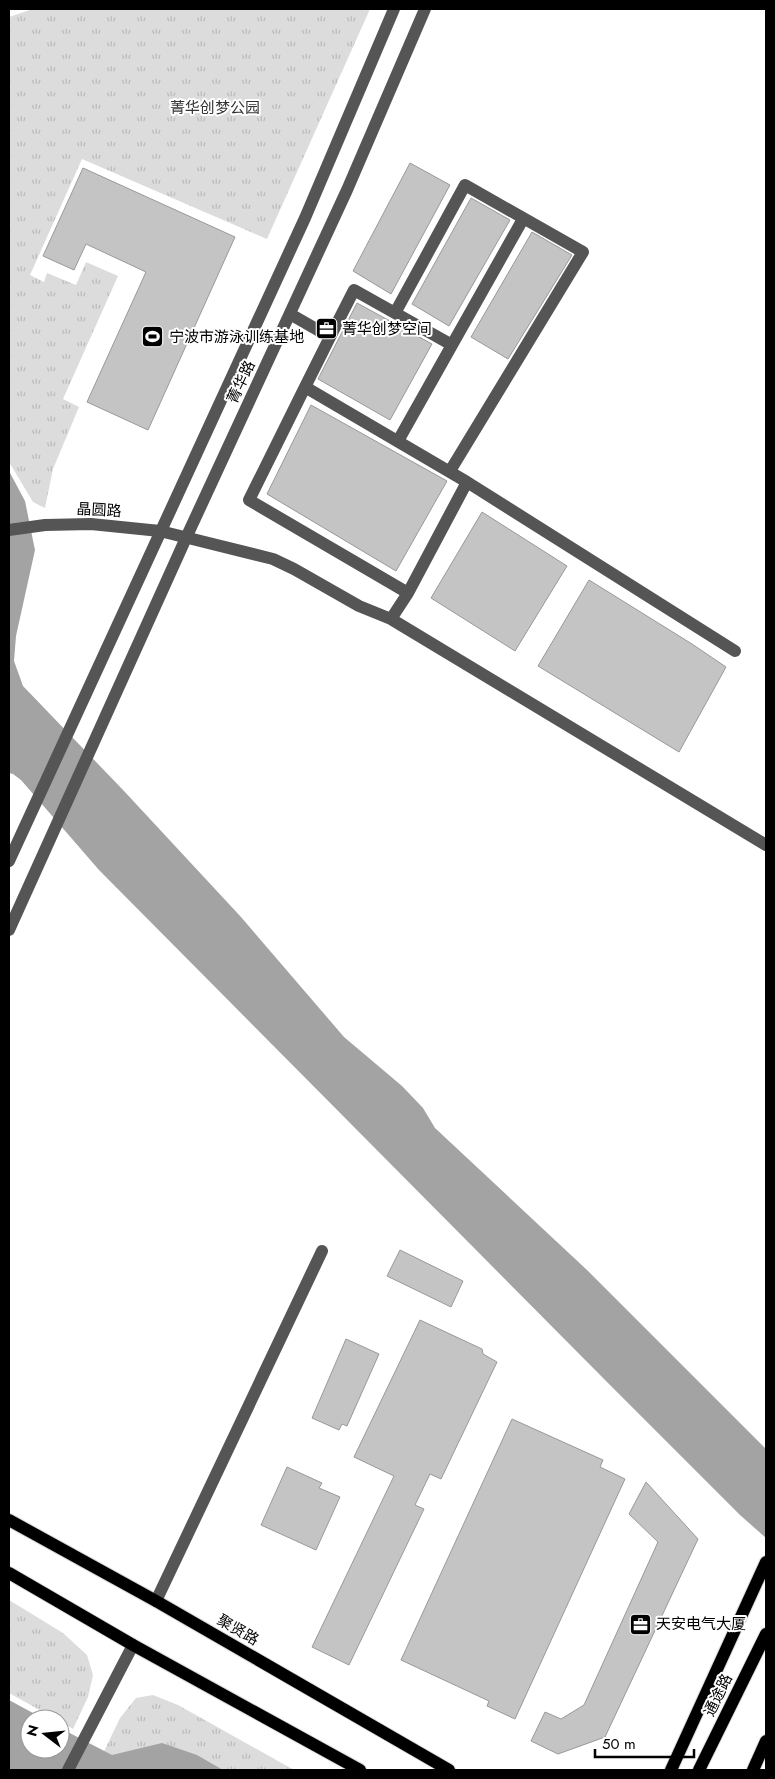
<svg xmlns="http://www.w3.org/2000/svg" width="775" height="1779" viewBox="0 0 775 1779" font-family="Jost,'Noto Sans SC',sans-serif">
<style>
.grass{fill:url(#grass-tufts)}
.water{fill:#a3a3a3}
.building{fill:#c4c4c4;stroke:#999}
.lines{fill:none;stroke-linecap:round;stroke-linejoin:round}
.major-casing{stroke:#dbdbdb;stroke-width:14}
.minor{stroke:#555;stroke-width:12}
.major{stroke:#000;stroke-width:12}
.labels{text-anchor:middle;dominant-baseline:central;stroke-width:4;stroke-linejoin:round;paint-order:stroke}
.park-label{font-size:15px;fill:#333;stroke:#fff}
.poi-label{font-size:15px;fill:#000;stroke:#fff;text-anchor:start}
.street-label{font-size:15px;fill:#000;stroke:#fff}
</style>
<defs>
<pattern id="grass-tufts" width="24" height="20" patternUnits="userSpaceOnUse" patternTransform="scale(1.25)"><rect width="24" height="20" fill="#dcdcdc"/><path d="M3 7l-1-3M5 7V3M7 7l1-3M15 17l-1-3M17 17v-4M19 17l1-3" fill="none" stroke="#bbb"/></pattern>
</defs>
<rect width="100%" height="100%" fill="#fff"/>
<path class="grass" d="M33,9H370L267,239L82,159L30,275L44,282L47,273L76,285L86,262L118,276L63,399L79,407L53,469L45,508L33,502L9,462V17Z
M9,1600L63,1633L87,1655L93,1675L88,1697L73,1729L60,1721V1719H56L9,1693Z
M153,1695L178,1705L294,1770H95L120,1718L136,1698Z"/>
<path class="water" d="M9,471L25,501L35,550L16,636L14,661L23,686L124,791L241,917L344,1037L402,1086L423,1108L435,1128L587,1270L766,1449V1538L740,1515L610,1385L99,870L21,780L13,774L9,773Z
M9,1700L44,1719H30V1749H60V1728L112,1755L162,1743L197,1755L223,1770H12L9,1768Z"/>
<path class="building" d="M410,163L450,185L391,294L353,271Z
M83,168L235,237L148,430L87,402L146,272L86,244L74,270L43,256Z
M471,198L510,220L449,326L412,304Z
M532,232L572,255L508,359L471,337Z
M357,303L432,344L390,420L318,379Z
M311,405L447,481L396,571L267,494Z
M482,512L567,566L515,651L431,598Z
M589,580L692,644L726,667L679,752L538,666Z
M400,1250L463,1281L451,1307L387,1276Z
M420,1320L482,1349L483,1354L497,1362L441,1479L430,1474L415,1505L424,1509L349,1665L312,1647L394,1476L354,1457Z
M346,1339L379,1354L347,1426L342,1424L339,1430L312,1418Z
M512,1419L603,1460L600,1467L625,1479L515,1719L487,1706L489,1701L401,1660Z
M287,1467L322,1483L319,1488L340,1497L316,1550L261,1525Z
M646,1482L698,1539L605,1737L558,1754L531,1741L545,1712L561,1719L584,1705L658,1542L629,1514Z"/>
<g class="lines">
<defs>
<path id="major" d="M9,1520L156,1601L449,1770
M9,1573L133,1645L360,1770
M671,1770L766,1562
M699,1770L766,1634
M753,1770L766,1741"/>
</defs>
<use href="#major" class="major-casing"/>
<path class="minor" d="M395,313L465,185L583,252L450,471
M290,314L330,337L305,387L467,482L735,651
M330,337L354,290L452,345L398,441
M452,345L523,219
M305,387L249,500L408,593L467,482
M9,530L45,525L91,524L160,531L273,559L294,569L359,606L391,619L766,845
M391,619L408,593
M9,861L305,218L394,9
M9,930L186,538L347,190L425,9
M156,1601L322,1251
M68,1770L133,1645"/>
<use href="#major" class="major"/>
</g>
<defs>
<symbol id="office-square" viewBox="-11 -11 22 22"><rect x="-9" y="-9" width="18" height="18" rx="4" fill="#000" stroke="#fff"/><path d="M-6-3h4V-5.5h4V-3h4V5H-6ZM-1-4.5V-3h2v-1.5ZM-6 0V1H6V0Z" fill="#fff"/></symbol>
<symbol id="stadium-square" viewBox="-11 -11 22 22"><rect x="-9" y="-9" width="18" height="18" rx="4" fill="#000" stroke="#fff"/><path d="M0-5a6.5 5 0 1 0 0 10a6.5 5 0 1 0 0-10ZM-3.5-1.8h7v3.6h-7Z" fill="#fff"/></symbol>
</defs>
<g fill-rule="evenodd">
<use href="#office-square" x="314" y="316" width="25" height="25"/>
<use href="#stadium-square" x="140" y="324" width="25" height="25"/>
<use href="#office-square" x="628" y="1612" width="25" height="25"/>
</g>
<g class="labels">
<g class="park-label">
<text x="215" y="108">菁华创梦公园</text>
</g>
<g class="poi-label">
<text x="342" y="329">菁华创梦空间</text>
<text x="169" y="337">宁波市游泳训练基地</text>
<text x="656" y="1624">天安电气大厦</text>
</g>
<g class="street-label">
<text transform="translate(241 382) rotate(-65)">菁华路</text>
<text transform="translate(99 510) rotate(3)">晶圆路</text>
<text transform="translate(238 1630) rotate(30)">聚贤路</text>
<text transform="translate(718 1695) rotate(-64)">通途路</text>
</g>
</g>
<rect width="775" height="1779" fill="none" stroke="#000000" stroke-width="20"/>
<g transform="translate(45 1734) rotate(286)"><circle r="24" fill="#ffffff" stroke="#999999"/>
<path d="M0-4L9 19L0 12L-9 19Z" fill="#000000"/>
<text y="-8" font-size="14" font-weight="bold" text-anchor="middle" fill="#000000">N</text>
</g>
<path d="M595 1749v8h99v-8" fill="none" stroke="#000000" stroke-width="2.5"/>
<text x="602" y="1749" font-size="15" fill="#000000" stroke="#ffffff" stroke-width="4" paint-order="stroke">50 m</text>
</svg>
